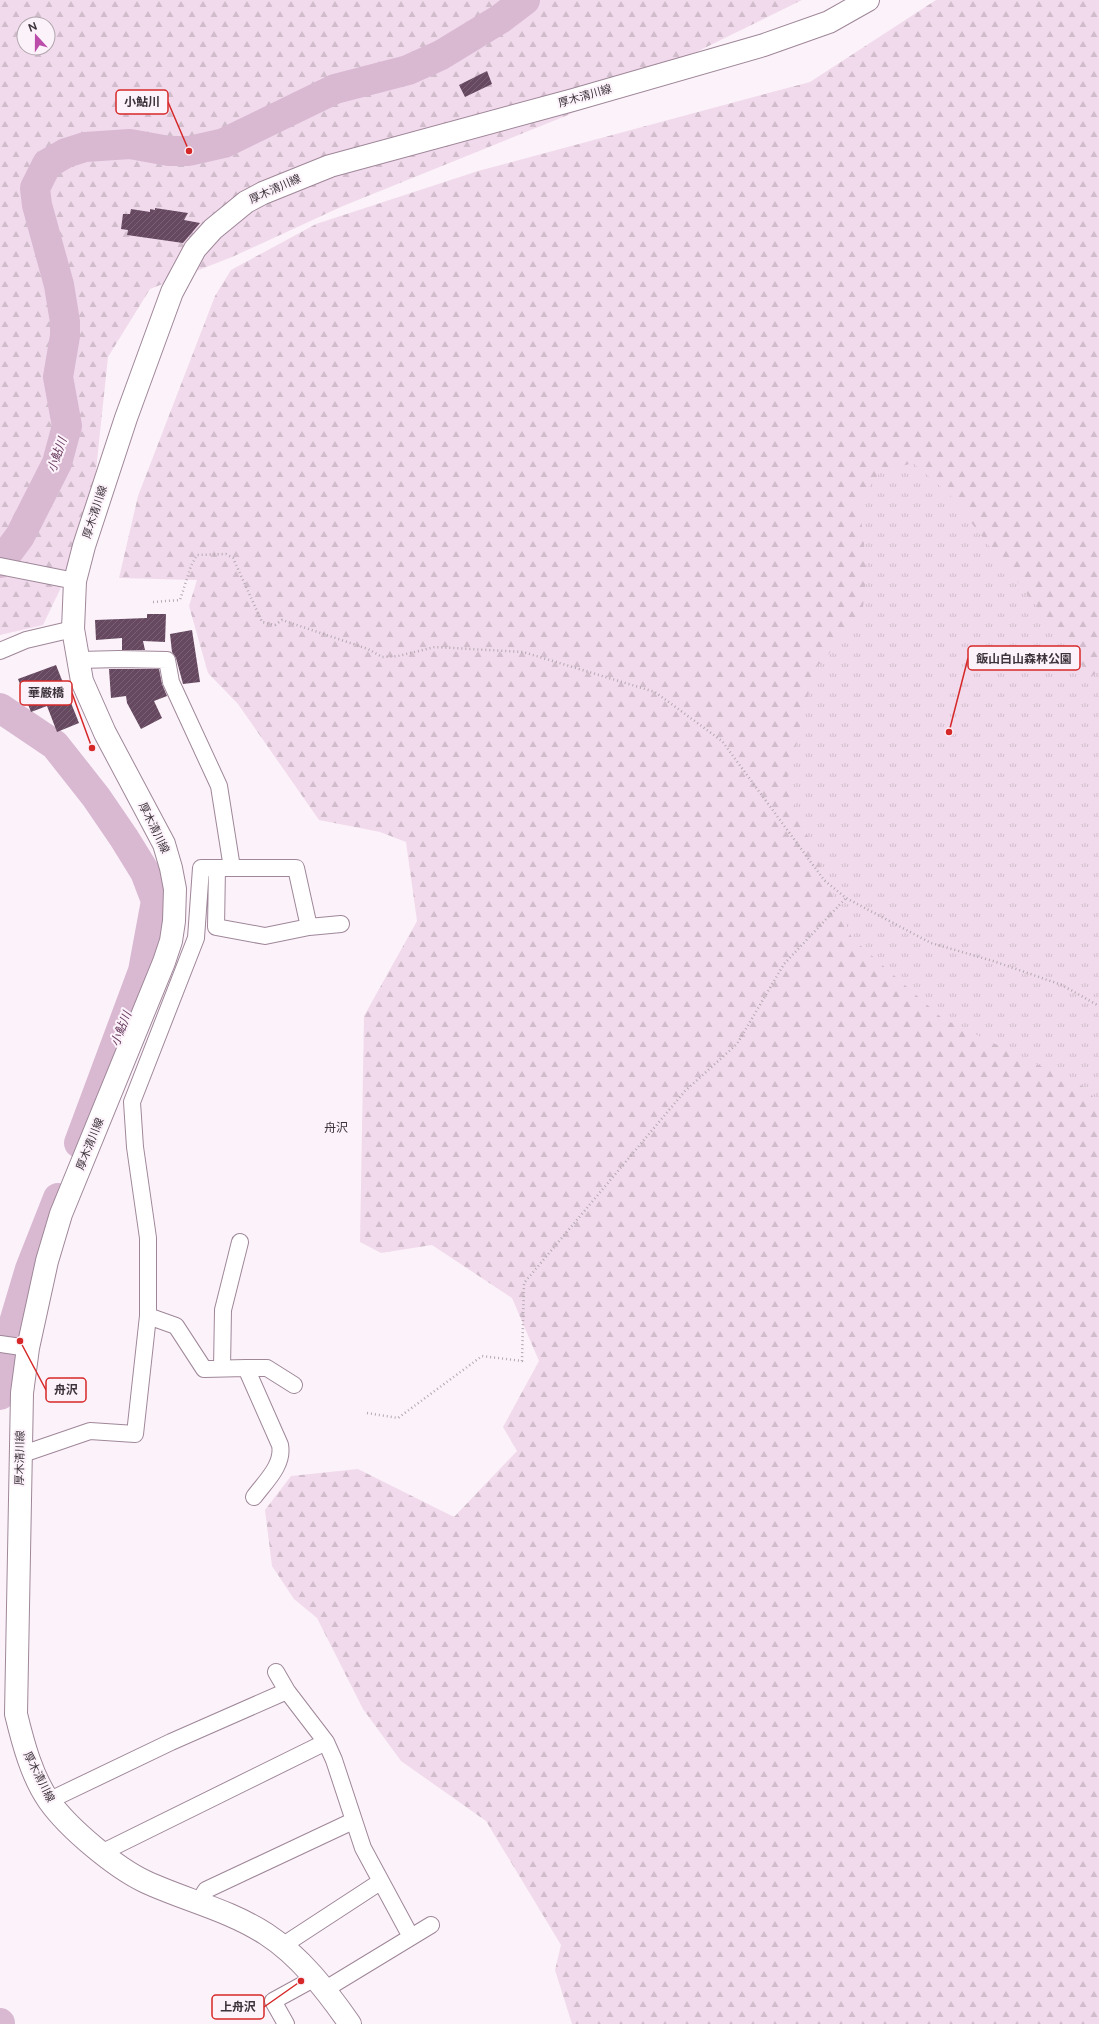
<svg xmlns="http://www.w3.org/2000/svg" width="1099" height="2024" viewBox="0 0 1099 2024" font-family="Figtree,'Noto Sans JP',sans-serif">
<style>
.forest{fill:url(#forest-firs);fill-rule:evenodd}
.park{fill:url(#park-tufts)}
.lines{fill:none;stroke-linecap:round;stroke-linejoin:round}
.river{stroke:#d9b8d2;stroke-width:30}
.building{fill:url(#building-hatch)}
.minor-casing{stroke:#9f8799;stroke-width:18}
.primary-casing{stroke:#9f8799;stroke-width:24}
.path{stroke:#b3a9b1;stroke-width:2.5;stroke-dasharray:1 3;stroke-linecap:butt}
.minor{stroke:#fff;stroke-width:16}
.primary{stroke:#fff;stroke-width:22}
.labels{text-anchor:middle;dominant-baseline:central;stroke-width:4;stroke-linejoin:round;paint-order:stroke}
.street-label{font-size:11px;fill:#3d333b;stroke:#fcf2fa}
.water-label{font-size:12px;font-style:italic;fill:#683b5f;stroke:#fcf2fa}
.neighbourhood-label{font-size:12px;fill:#3d333b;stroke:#fcf2fa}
.leader{fill:none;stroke:#d62828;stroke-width:1.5}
.callout-dot{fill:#d62828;stroke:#fcf2fa;stroke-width:1.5}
.callout{fill:#fcf2fa;stroke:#d62828;stroke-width:1.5}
.callout-label{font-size:12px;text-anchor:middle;font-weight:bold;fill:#3d333b}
</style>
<defs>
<pattern id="forest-firs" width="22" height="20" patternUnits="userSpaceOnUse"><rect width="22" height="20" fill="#f1daec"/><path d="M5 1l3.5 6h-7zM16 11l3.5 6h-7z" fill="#d0bccb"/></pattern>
<pattern id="park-tufts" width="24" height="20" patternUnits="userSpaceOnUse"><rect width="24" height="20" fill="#f1daec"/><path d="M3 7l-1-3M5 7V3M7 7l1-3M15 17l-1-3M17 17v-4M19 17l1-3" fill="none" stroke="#d0bccb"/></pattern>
<pattern id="building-hatch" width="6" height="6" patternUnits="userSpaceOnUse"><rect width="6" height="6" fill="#664960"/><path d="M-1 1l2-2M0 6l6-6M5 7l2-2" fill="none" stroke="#796174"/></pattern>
</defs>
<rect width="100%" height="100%" fill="#fcf2fa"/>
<path class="forest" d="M0,0H802L568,115L343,206L232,257L150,289L108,357L90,527L43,625L0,635ZM24,24H48V48H24Z
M936,0H1099V2024H572L555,1970L561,1945L486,1821L401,1761L363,1709L317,1618L294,1599L272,1566L265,1510L291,1476L358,1469L454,1517L517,1451L503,1427L539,1361L512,1298L432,1245L381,1253L360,1242L364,1016L417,921L406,842L380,832L319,820L238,704L208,673L189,606L197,580L119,578L138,496L215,296L231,270L316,224L478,171L810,82Z"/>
<path class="park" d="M913,463L949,494L1091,677L1099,671V1106L1088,1089L942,1018L852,938L786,786L814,670L862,617L867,569L859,501L880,472Z"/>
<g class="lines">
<path class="river" d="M0,563L20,536L57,463L67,426L58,377L65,336V322L59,285L37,205L35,188L47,164L66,153L85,147L130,144L169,151H189L224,143L335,89L408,70L441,55L500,19L525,0
M0,708L55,745L96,797L124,838L145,872L156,901L143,971L79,1143
M0,1395L10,1336L30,1269L58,1198
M0,2023V2024"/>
</g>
<path class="building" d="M487,71L492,84L465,97L459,85Z
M155,208L188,213L184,220L200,223L183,243L127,235L128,230L121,229L123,214H130L131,209L150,212V209L155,210Z
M147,614H166L165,642L143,641L145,650H122V638L96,640L95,620L147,618Z
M192,630L200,682L183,684L176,658L172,652L170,634Z
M56,665L79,723L57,732L47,706L31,712L18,679Z
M109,669H159L162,684L167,696L154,701L162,718L141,729L127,703L126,696L111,698Z"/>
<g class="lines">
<defs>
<path id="minor" d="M0,566L75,581
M0,651L26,640L73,629
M79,660L119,659L167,660L171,682L219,786L232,868
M217,868L216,927L265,936L309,927L341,924
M148,1316L176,1326L204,1369L246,1368L280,1445C284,1465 265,1482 254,1497
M0,1344L28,1348
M222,1368L223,1310L240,1242
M246,1368H267L294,1385
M20,1455L90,1431L135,1434L148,1316V1238L135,1147L132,1102L196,938L201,868H296L309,927
M276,1672L287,1691L326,1742L334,1760L363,1848L411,1937
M48,1801L171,1742L287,1691
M101,1853L326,1742
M198,1903L206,1890L353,1821
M282,1946L380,1882
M324,1990L431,1925
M286,2024L273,2001L315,1978"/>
<path id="primary" d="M350,2024C327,1991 300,1956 266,1934C229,1910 185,1900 146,1882C116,1868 69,1829 49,1801C32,1777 23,1743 16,1714L22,1393L28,1348L47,1261L61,1214L164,962L171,941L174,921L175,889L171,868L164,844L105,733L82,681L73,629L75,581L84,546L126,418L172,292L195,249L213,229L246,202L263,193L330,166L573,100L764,45L829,22L868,0"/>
</defs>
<use href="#minor" class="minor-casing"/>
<use href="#primary" class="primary-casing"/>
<path class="path" d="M153,602L180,600L191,566L197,555L226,554L233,558L262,622L275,625L282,620L368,649L382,657L398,656L435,647L523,652L655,692L722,741L824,880L846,898L931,943L993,961L1062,985L1099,1006
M367,1413L398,1418L482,1356L522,1361L524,1283L685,1091L737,1044L784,964L846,898"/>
<use href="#minor" class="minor"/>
<use href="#primary" class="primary"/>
</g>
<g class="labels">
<g class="street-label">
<text transform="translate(585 96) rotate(-16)">厚木清川線</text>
<text transform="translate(275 189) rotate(-24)">厚木清川線</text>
<text transform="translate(95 512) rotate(-72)">厚木清川線</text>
<text transform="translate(154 828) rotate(64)">厚木清川線</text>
<text transform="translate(90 1144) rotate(-68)">厚木清川線</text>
<text transform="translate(20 1458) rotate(-89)">厚木清川線</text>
<text transform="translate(39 1777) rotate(63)">厚木清川線</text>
</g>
<g class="water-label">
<text transform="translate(57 455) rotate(-71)">小鮎川</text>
<text transform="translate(121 1029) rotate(-69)">小鮎川</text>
</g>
<g class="neighbourhood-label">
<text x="336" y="1128">舟沢</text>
</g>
</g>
<path class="leader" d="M189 151L168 102M949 732L968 658M92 748L72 693M20 1341L46 1390M301 1981L264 2007"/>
<g class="callout-dot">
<circle cx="189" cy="151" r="4"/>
<circle cx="949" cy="732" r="4"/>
<circle cx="92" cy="748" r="4"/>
<circle cx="20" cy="1341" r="4"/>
<circle cx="301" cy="1981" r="4"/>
</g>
<g class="callout">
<rect x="116" y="90" width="52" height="24" rx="4"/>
<rect x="968" y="646" width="112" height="24" rx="4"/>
<rect x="20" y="681" width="52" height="24" rx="4"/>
<rect x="46" y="1378" width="40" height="24" rx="4"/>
<rect x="212" y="1995" width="52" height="24" rx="4"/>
</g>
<g class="callout-label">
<text x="142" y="106">小鮎川</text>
<text x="1024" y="663">飯山白山森林公園</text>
<text x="46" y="697">華厳橋</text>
<text x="66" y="1394">舟沢</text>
<text x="238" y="2011">上舟沢</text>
</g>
<g transform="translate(36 36) rotate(339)"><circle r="19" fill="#fcf2fa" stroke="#b0a6ae"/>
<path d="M0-3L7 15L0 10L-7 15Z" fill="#bb4caa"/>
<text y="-6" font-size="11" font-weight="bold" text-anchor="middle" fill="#3d333b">N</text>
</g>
</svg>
